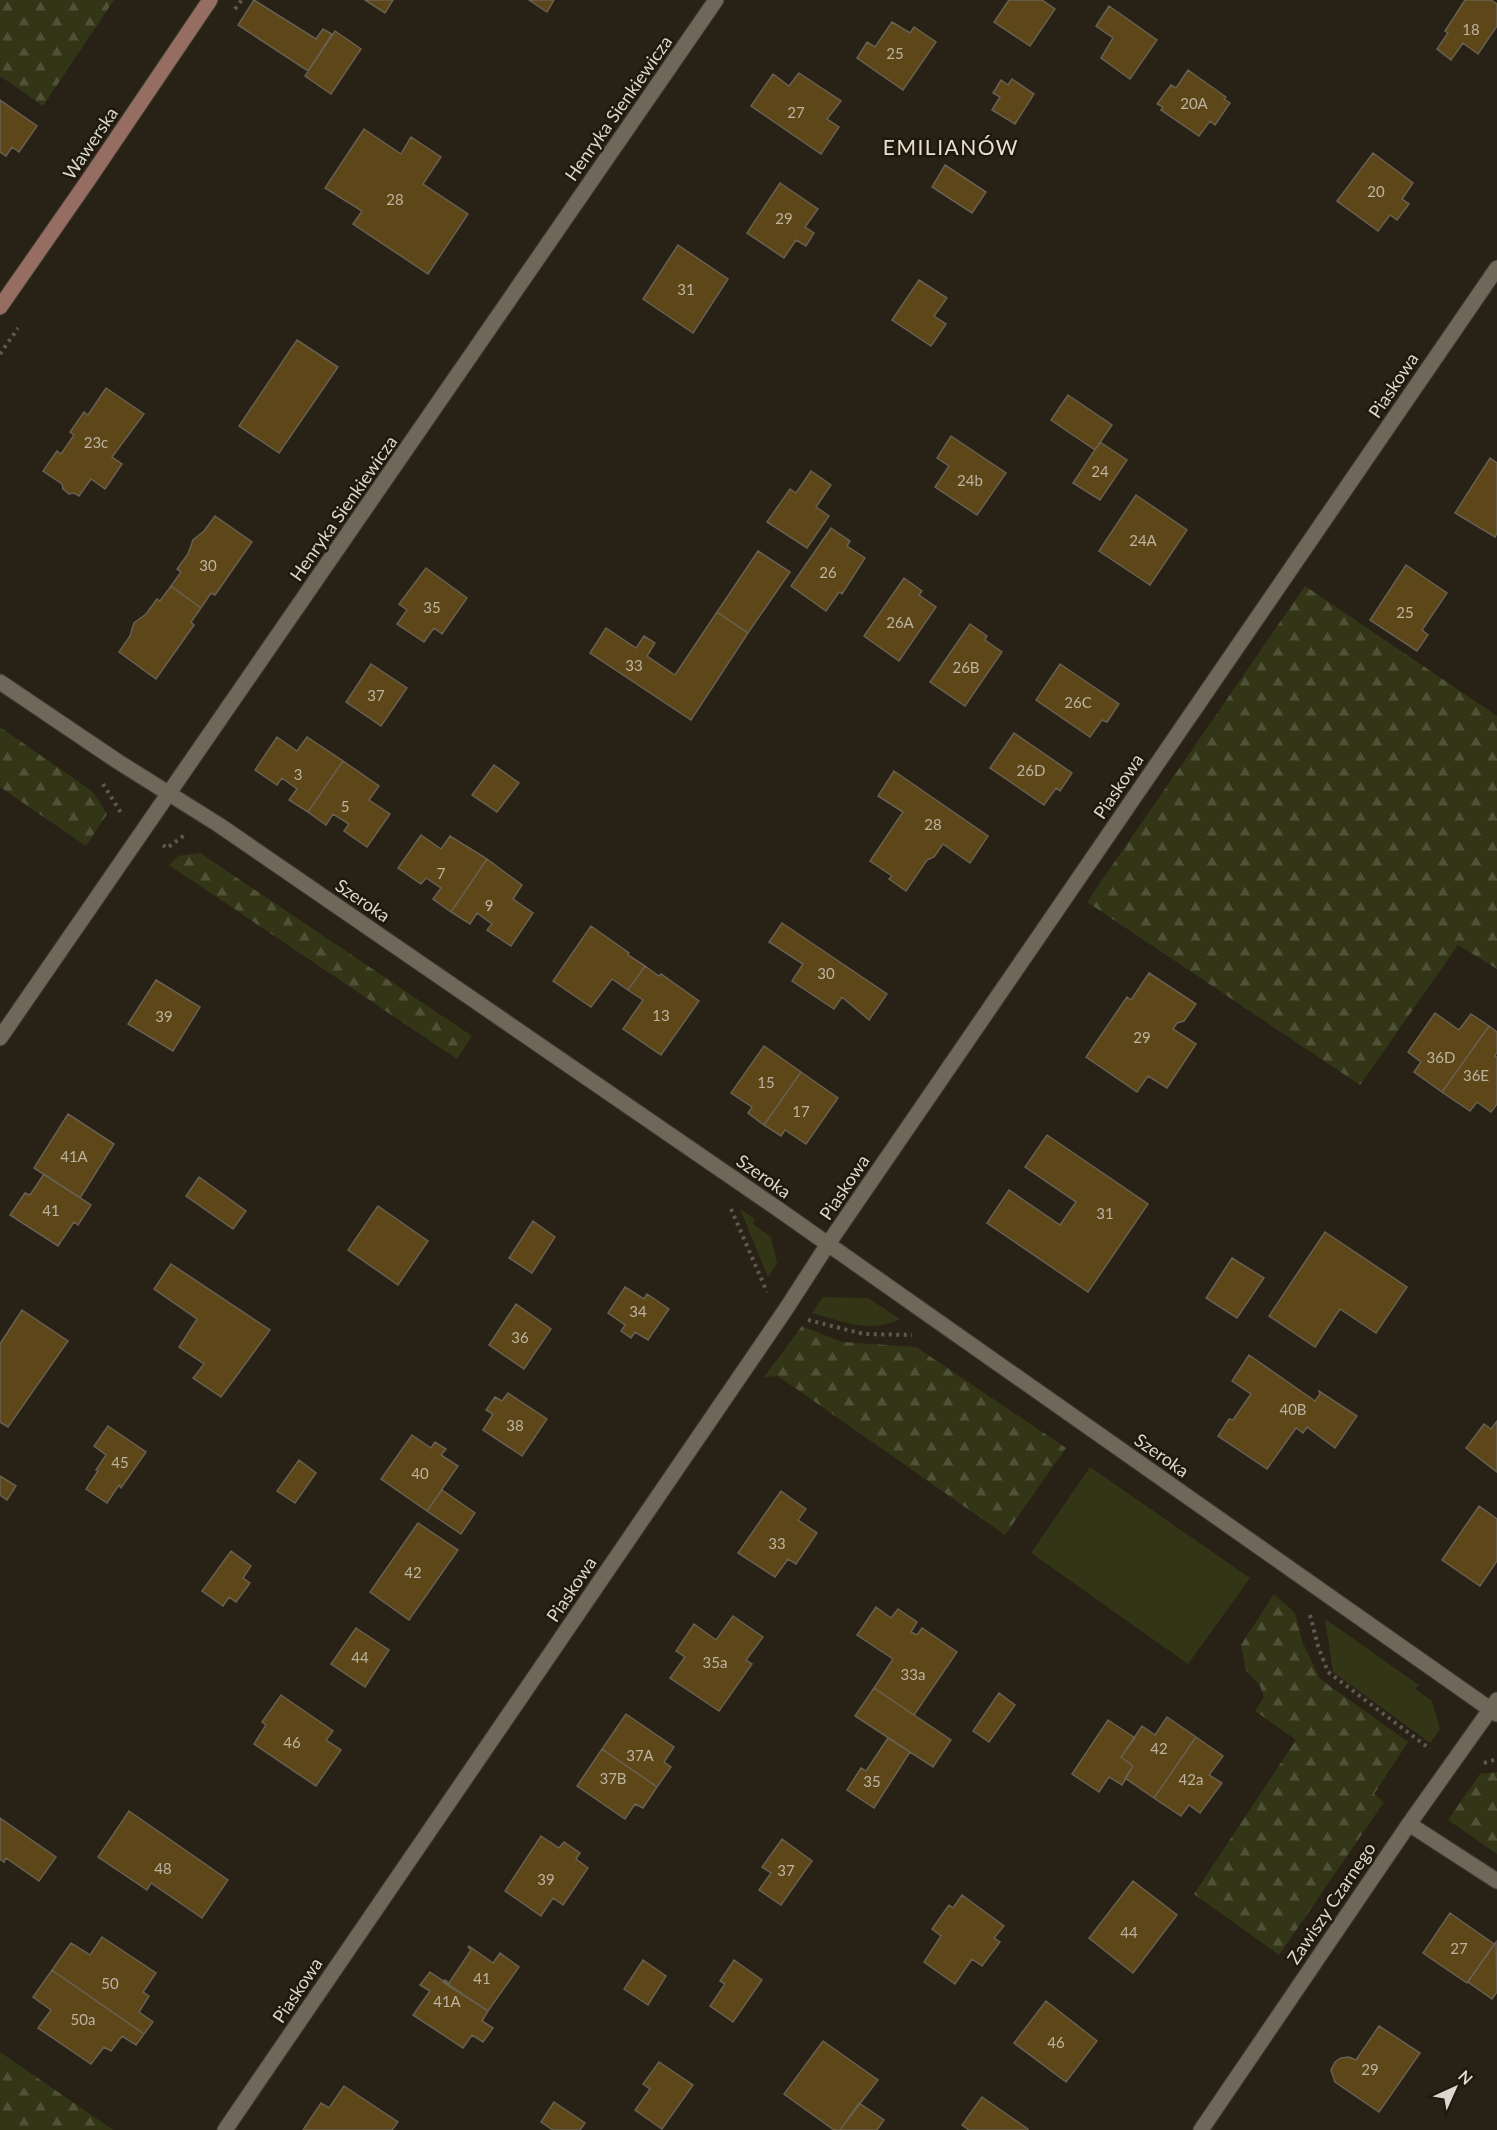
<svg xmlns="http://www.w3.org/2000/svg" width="1497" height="2130" viewBox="0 0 1497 2130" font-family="Lato,sans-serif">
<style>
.grass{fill:#333517}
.forest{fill:url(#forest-firs)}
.building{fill:#5d4617;stroke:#686053;stroke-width:1.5}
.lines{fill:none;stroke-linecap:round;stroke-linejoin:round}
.lane-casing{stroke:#413c34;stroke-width:17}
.street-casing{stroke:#413c34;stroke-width:17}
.secondary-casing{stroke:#413c34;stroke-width:17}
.path{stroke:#5e594e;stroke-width:4;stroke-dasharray:3 4.5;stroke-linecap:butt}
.lane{stroke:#6f675a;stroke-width:15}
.street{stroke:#6f675a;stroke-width:15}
.secondary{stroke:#966e61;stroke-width:15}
.labels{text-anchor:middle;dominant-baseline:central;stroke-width:5;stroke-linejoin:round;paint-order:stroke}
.number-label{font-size:15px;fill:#bcb3a1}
.street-label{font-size:18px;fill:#dbd7cf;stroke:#1f190d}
.quarter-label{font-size:21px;letter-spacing:1.5px;fill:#e7dfcf;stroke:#1f190d}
</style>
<defs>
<pattern id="forest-firs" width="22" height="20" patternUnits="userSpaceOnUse" patternTransform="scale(1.5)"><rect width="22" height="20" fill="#333517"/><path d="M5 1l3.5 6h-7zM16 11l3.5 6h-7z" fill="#505238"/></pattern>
</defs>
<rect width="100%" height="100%" fill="#282216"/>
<path class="grass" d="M740,1209L755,1219L753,1224L771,1237L777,1263L768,1277Z
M823,1297L868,1298L900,1319C870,1334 842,1321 812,1313Z
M1090,1467L1250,1578L1188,1664L1031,1553Z
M1325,1619L1419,1685L1415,1689L1432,1701L1440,1729L1430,1743L1333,1672Z"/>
<path class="forest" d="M0,0H114L43,106L0,76Z
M1305,586L1497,716V969L1458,945L1360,1085L1087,902Z
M0,727L93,792L107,814L86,846L0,787Z
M200,853L472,1036L457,1059L169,865L178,856Z
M802,1326L842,1342L916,1347L1066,1448L1005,1535L778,1376L764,1377Z
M1274,1594L1295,1613L1302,1641L1320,1679L1408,1742L1374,1794L1384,1802L1279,1955L1194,1894L1296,1740L1255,1711L1264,1697L1260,1686L1246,1670L1241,1645Z
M1497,1772V1854L1448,1820L1480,1774Z
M0,2052L113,2130H0Z"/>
<path class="building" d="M254,0L316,39L323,29L332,34L308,71L238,25Z
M365,0H393L385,13Z
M529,0H554L547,12Z
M1009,0H1042L1055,9L1030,46L994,22Z
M1465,0H1491L1497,4V26L1478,54L1463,43L1451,60L1437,49L1448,33L1445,31Z
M1109,6L1157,40L1130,79L1101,58L1113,38L1096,26Z
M892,22L910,33L914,27L936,42L903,90L857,58L867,42L875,47Z
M335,31L361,49L331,94L305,76Z
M1188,70L1226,97L1224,99L1230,103L1215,125L1210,121L1199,136L1161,110L1163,107L1157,104L1171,85L1176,88Z
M799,73L841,101L827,119L839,127L821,154L751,106L773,74L789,86Z
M1012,79L1034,94L1015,124L992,110L1000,97L993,93L1001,80L1008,85Z
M0,100L37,126L19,152L12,147L6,156L0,152Z
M364,129L401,154L411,137L441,157L423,184L468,214L428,274L353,224L362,211L325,188Z
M1373,153L1413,183L1402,199L1409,204L1397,220L1390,215L1378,231L1337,201Z
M945,165L986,192L972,213L932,187Z
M780,183L818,209L805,227L814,233L806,246L796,240L784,258L747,233Z
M678,245L728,279L693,333L643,299Z
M919,280L947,298L934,316L946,324L931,346L892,320Z
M297,340L338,367L279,453L239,426Z
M106,388L144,414L112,457L122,464L105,489L91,479L79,496L74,493L69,494L63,489L62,484L43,471L57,451L61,454L74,435L70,432L84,412L88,415Z
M1068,395L1112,425L1095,450L1051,420Z
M951,436L1006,473L977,515L935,487L949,466L937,458Z
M1100,442L1127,460L1100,500L1073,483Z
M1490,458L1497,463V533L1495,537L1455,513Z
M811,471L831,485L816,507L829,516L807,548L767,522L790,489L796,493Z
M1136,495L1187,530L1150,585L1099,551Z
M215,516L252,542L215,595L211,593L201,608L171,586L181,572L177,569L188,554L193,540L204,531Z
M831,528L850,541L847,546L865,558L842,594L839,592L826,611L791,586Z
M758,551L790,572L748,633L717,612Z
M1406,565L1447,593L1422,630L1428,635L1417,651L1370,620Z
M426,568L467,598L442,634L434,628L424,642L397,624L407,610L399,604Z
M904,578L922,591L919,595L936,607L899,661L864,636Z
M171,586L201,608L191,622L194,625L156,679L119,652L130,636L134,623L146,614L157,599L160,601Z
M717,612L748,633L691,720L590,653L606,628L636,648L644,636L655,643L647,656L675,675Z
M970,624L987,636L985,640L1002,652L965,706L930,682Z
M371,664L407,688L381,726L346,702Z
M1060,664L1119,704L1107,722L1102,720L1090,737L1036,700Z
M1014,733L1072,773L1060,791L1056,788L1044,805L990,768Z
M277,737L297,751L307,737L343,761L308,812L289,800L297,789L282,778L277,785L255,770Z
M343,761L379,786L369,800L390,814L367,847L344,831L349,824L333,814L326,825L308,812Z
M494,765L519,783L497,812L472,795Z
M894,771L988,836L970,863L943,844L934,857L927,860L906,891L889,879L892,876L870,861L903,812L878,796Z
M421,835L441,849L450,836L487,859L451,912L433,899L441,888L426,878L421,884L398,868Z
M487,859L522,885L513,899L533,913L511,946L487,930L492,924L477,913L470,924L451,912Z
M782,923L887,994L869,1020L842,997L834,1009L792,981L803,964L769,942Z
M591,926L629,953L628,955L645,966L628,990L612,979L591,1007L553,981Z
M645,966L659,976L661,974L699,1001L661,1055L623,1029L643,1000L628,990Z
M1149,973L1196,1004L1184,1021L1177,1023L1173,1029L1196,1044L1167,1088L1148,1076L1137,1092L1086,1057L1127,997L1131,1000Z
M156,980L200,1007L173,1051L128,1024Z
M1435,1013L1459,1030L1471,1014L1489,1026L1442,1092L1414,1072L1421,1062L1408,1052Z
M1489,1026L1497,1032V1052L1495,1056L1497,1057V1104L1491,1112L1477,1102L1470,1111L1442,1092Z
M764,1046L801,1072L764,1125L748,1113L752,1107L731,1093Z
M801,1072L838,1098L806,1144L785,1130L781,1136L764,1125Z
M68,1114L114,1144L80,1198L34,1168Z
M1047,1135L1148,1204L1088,1292L987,1223L1009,1190L1060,1225L1076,1202L1025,1167Z
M44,1174L91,1205L78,1225L74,1222L58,1246L10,1215L25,1193L30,1195Z
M199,1177L246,1211L233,1229L186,1196Z
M378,1206L428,1241L398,1285L348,1250Z
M533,1221L555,1237L532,1273L509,1258Z
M1325,1232L1407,1287L1376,1333L1340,1309L1315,1347L1269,1316Z
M1232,1258L1264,1278L1237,1318L1206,1298Z
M171,1264L270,1330L221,1397L193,1378L204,1364L179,1347L197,1319L154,1289Z
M625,1287L644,1299L647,1294L669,1309L648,1340L635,1332L631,1338L621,1331L625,1325L608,1313Z
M516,1304L551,1329L524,1369L489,1345Z
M22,1310L68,1341L8,1427L0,1422V1344Z
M1249,1355L1315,1401L1320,1394L1319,1391L1357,1416L1335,1448L1307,1427L1303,1433L1296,1428L1267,1469L1218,1436L1229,1419L1233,1420L1251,1394L1232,1381Z
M508,1393L547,1419L522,1456L483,1430L493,1414L486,1410L495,1397L502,1401Z
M1497,1421V1472L1466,1448L1484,1424L1491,1429Z
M108,1426L146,1452L121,1488L119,1485L107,1503L86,1489L98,1471L96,1470L106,1455L94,1446Z
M412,1435L431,1448L435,1442L446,1449L441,1455L458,1466L427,1511L381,1479Z
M299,1460L316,1473L295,1503L277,1491Z
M0,1476L16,1486L7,1500L0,1495Z
M442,1490L475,1513L461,1534L427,1511Z
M781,1491L806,1509L798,1520L817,1533L796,1564L788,1559L775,1577L738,1553Z
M1479,1506L1497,1519V1561L1480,1586L1442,1560Z
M418,1523L458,1550L409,1620L370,1592Z
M231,1551L251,1566L243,1578L250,1583L236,1602L229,1597L223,1606L202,1591Z
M876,1607L891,1618L898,1609L917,1622L911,1632L917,1635L922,1628L957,1652L914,1715L874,1688L893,1659L857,1635Z
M733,1616L763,1637L746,1660L752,1664L719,1711L670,1678L685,1657L676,1651L694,1624L716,1640Z
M356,1628L389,1650L365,1687L331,1664Z
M874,1688L951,1740L933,1767L855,1716Z
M999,1693L1015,1705L989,1742L973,1731Z
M281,1695L333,1731L326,1740L341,1750L316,1786L254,1744L266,1725L262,1722Z
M626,1714L674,1747L664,1762L671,1767L657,1787L602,1749Z
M1167,1717L1196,1737L1154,1798L1125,1778L1133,1766L1121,1757L1142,1726L1155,1735Z
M1108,1720L1135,1738L1121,1757L1133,1766L1122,1785L1109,1777L1099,1792L1072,1774Z
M1196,1737L1223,1756L1209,1775L1222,1783L1200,1813L1189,1805L1181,1816L1154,1798Z
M888,1738L910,1752L874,1808L847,1790L861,1768L866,1771Z
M602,1749L657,1787L643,1808L635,1804L625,1819L577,1786Z
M129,1811L228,1880L202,1918L151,1883L147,1890L98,1857Z
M0,1818L56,1857L39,1881L6,1858L4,1862L0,1859Z
M541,1836L559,1848L564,1842L580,1853L576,1859L588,1868L563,1905L553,1898L541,1916L505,1891Z
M782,1839L812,1861L781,1905L759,1890L771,1873L762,1867Z
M1133,1881L1177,1915L1133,1973L1089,1938Z
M962,1895L1004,1926L994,1938L1000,1942L982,1966L972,1959L955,1984L924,1962L941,1936L932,1929L949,1905L953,1908Z
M1450,1913L1494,1944L1467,1983L1423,1953Z
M102,1937L156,1973L143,1992L149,1996L139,2012L153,2022L144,2034L52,1970L71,1943L90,1955Z
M1496,1942L1497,1992L1492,1999L1468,1982Z
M469,1946L493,1963L500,1953L519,1967L488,2011L443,1982L445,1980L449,1983L471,1950L468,1947Z
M643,1960L666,1976L648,2005L624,1989Z
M734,1960L762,1980L733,2022L710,2006L725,1984L720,1981Z
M52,1970L144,2034L136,2045L122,2036L111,2051L104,2047L91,2064L38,2028L51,2010L33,1997Z
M430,1972L488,2011L482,2021L493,2028L483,2042L472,2035L463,2048L413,2015L430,1991L420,1985Z
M1046,2001L1097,2041L1066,2082L1014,2043Z
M1379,2026L1420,2053L1379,2112L1335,2082L1331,2070L1335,2062L1341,2058L1349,2057L1356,2060Z
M823,2041L878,2080L840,2130H834L784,2094Z
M659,2062L693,2085L662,2129L635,2110L650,2089L643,2084Z
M344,2086L398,2122L392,2130H303L321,2103L329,2108Z
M982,2097L1028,2129L1027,2130H969L962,2125Z
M554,2102L585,2123L580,2130H553L541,2122Z
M859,2103L884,2120L877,2130H840Z"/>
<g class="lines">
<defs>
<path id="lane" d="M1409,1824L1497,1881"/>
<path id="street" d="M0,682L117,761L219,825L778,1209L1497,1714
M0,1038L716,0
M225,2130L786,1309L828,1244L1497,268
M1201,2130L1409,1824L1497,1700"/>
<path id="secondary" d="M0,307L89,179L210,0"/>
</defs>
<use href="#lane" class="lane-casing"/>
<use href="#street" class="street-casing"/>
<use href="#secondary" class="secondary-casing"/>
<path class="path" d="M235,9L242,0
M0,354L18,328
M103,784L123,816
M163,845L167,848L186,834
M731,1209L767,1292
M808,1320L864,1334L912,1335
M1310,1615L1318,1646L1328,1672L1430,1749
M1484,1763L1497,1759"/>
<use href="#lane" class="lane"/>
<use href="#street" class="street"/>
<use href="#secondary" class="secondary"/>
</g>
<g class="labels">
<g class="number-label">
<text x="1471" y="29">18</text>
<text x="895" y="53">25</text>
<text x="1194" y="103">20A</text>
<text x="796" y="112">27</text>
<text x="1376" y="191">20</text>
<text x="395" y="199">28</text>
<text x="784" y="218">29</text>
<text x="686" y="289">31</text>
<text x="96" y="442">23c</text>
<text x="1100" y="471">24</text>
<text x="970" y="480">24b</text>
<text x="1143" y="540">24A</text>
<text x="208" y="565">30</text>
<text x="828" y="572">26</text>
<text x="432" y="607">35</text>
<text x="1405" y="612">25</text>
<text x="900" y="622">26A</text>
<text x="634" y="665">33</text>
<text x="966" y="667">26B</text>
<text x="376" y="695">37</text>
<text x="1078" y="702">26C</text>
<text x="1031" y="770">26D</text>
<text x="298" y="774">3</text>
<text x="345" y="806">5</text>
<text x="933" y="824">28</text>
<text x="441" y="873">7</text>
<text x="489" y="905">9</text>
<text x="826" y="973">30</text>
<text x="661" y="1015">13</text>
<text x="164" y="1016">39</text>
<text x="1142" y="1037">29</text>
<text x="1441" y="1057">36D</text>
<text x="1476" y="1075">36E</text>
<text x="766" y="1082">15</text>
<text x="801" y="1111">17</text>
<text x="74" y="1156">41A</text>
<text x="51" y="1210">41</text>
<text x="1105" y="1213">31</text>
<text x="638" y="1311">34</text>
<text x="520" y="1337">36</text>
<text x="1293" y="1409">40B</text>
<text x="515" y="1425">38</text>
<text x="120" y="1462">45</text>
<text x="420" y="1473">40</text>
<text x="777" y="1543">33</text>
<text x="413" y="1572">42</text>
<text x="360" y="1657">44</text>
<text x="715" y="1662">35a</text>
<text x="913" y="1674">33a</text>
<text x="292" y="1742">46</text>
<text x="1159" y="1748">42</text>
<text x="640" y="1755">37A</text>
<text x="613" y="1778">37B</text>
<text x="1191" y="1779">42a</text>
<text x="872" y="1781">35</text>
<text x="163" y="1868">48</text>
<text x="786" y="1870">37</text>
<text x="546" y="1879">39</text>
<text x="1129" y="1932">44</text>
<text x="1459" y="1948">27</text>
<text x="482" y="1978">41</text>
<text x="110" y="1983">50</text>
<text x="447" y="2001">41A</text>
<text x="83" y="2019">50a</text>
<text x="1056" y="2042">46</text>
<text x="1370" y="2069">29</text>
</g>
<g class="street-label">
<text transform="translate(618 108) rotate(-55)">Henryka Sienkiewicza</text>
<text transform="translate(90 143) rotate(-56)">Wawerska</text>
<text transform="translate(1393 385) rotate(-56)">Piaskowa</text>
<text transform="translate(343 508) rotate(-55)">Henryka Sienkiewicza</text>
<text transform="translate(1118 786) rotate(-56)">Piaskowa</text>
<text transform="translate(363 900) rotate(34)">Szeroka</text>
<text transform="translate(764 1176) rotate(35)">Szeroka</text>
<text transform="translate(844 1187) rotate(-56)">Piaskowa</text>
<text transform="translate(1162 1455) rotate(35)">Szeroka</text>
<text transform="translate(571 1589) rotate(-56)">Piaskowa</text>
<text transform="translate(1331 1903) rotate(-56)">Zawiszy Czarnego</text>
<text transform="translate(297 1990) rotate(-56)">Piaskowa</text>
</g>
<g class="quarter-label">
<text x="951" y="146">EMILIANÓW</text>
</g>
</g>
<g transform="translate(1455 2088) rotate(45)" stroke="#1f190d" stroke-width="4.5" paint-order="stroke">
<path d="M0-4.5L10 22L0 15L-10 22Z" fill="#dbd7cf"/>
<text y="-9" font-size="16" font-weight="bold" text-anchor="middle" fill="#dbd7cf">N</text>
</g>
</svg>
